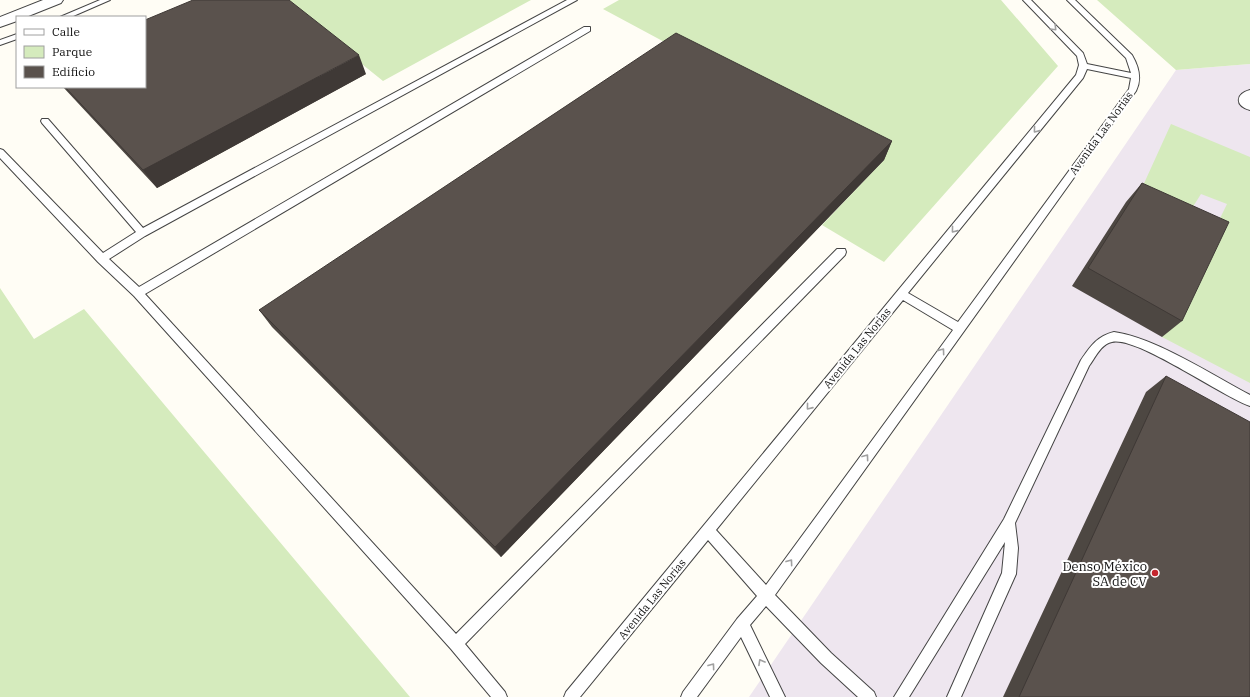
<svg xmlns="http://www.w3.org/2000/svg" width="1250" height="697" viewBox="0 0 1250 697" font-family="'IBM Plex Serif',serif">
<style>
.industrial{fill:#eee6ef}
.green{fill:#d5ebbd}
.lines{fill:none;stroke-linecap:round;stroke-linejoin:round}
.service-casing{stroke:#444;stroke-width:2}
.minor-casing{stroke:#444;stroke-width:2}
.service{fill:#fff;fill-rule:evenodd}
.minor{fill:#fff;fill-rule:evenodd}
.wall{fill:#4d4742}
.shaded-wall{fill:#3f3936}
.building{fill:#5a524d;stroke:#3f3936}
.oneway{stroke:#a0a0a0}
.poi-dot{fill:#c4262e;stroke:#fff;stroke-width:1.5}
.labels{text-anchor:middle;dominant-baseline:central;stroke-width:4;stroke-linejoin:round;paint-order:stroke}
.street-label{font-size:11px;fill:#111;stroke:#fff}
.near-poi-label{font-size:13px;fill:#111;stroke:#fff;text-anchor:end}
</style>
<rect width="100%" height="100%" fill="#fffdf5"/>
<path class="industrial" d="M1250,64V697H749L1176,70Z"/>
<path class="green" d="M282,0H531L383,81Z
M619,0H1001L1058,66L884,262L822,225L884,160L603,9Z
M1097,0H1250V64L1176,70Z
M1171,124L1250,157V383L1162,337L1227,204L1201,194L1189,213L1141,190Z
M0,288L34,339L84,309L410,697H0Z"/>
<g class="lines">
<defs>
<path id="service" d="M100,0H110L71,17H60Z
M567,0H577L145,236L109,259L139,287L584,27H590V31L145,294L456,634L837,249H845L846,252L845,255L465,644L505,692L507,697H491L451,649L134,296L98,262L0,158V149L3,150L103,253L136,232L42,123L41,121L42,119H48L143,228Z
M1023,0H1031L1083,53L1087,64L1131,73L1126,58L1067,0H1075L1132,55C1139,67 1142,79 1136,91L775,595L831,653L874,692L876,697H858L821,663L766,606L750,625L785,697H770L741,637L697,697H681L683,692L737,619L757,596L708,540L580,697H564L566,692L1076,75L1079,65L1077,56ZM1087,69L1131,78L1129,89L958,322L908,293L1083,78ZM903,300L953,330L766,585L716,530Z
M17,34V39L0,45V40Z
M1114,332C1156,338 1212,375 1250,395V406C1221,396 1137,336 1112,342C1101,344 1095,358 1089,366L1015,523L1018,548L1016,574L961,697H947L1002,573L1005,542L909,697H894L1004,519L1081,360C1090,347 1097,336 1114,332Z"/>
<path id="minor" d="M43,0H63L61,3L26,17H17V21L0,27V17Z
M1250,90V110C1235,106 1235,94 1250,90Z"/>
</defs>
<use href="#service" class="service-casing"/>
<use href="#minor" class="minor-casing"/>
<use href="#service" class="service"/>
<use href="#minor" class="minor"/>
</g>
<path class="wall" d="M366,74L157,188L63,87H145Z
M892,141L884,160L501,557L272,327L259,310Z
M1142,183L1182,321L1162,337L1072,286L1126,202Z
M1166,376L1250,697H1003L1146,392Z"/>
<path class="shaded-wall" d="M359,55L366,74L157,188L143,170Z
M892,141L884,160L501,557L495,547Z"/>
<path class="building" d="M193,0H289L359,55L143,170L65,87H145V20Z
M676,33L892,141L495,547L259,310Z
M1142,183L1229,222L1182,321L1088,268Z
M1166,376L1250,422V697H1019Z"/>
<defs><path id="oneway-chevron" d="M-2-3.5L2.5 0L-2 3.5" fill="none" stroke-width="1.6" stroke-linecap="round" stroke-linejoin="round"/></defs>
<g class="oneway">
<use href="#oneway-chevron" transform="translate(1054 28) rotate(46)"/>
<use href="#oneway-chevron" transform="translate(1036 130) rotate(129)"/>
<use href="#oneway-chevron" transform="translate(954 230) rotate(129)"/>
<use href="#oneway-chevron" transform="translate(942 351) rotate(-54)"/>
<use href="#oneway-chevron" transform="translate(809 407) rotate(129)"/>
<use href="#oneway-chevron" transform="translate(866 457) rotate(-54)"/>
<use href="#oneway-chevron" transform="translate(790 562) rotate(-54)"/>
<use href="#oneway-chevron" transform="translate(761 662) rotate(-119)"/>
<use href="#oneway-chevron" transform="translate(712 666) rotate(-54)"/>
</g>
<circle class="poi-dot" cx="1155" cy="573" r="4"/>
<g class="labels">
<g class="street-label">
<text transform="translate(1101 133) rotate(-54)">Avenida Las Norias</text>
<text transform="translate(857 348) rotate(-51)">Avenida Las Norias</text>
<text transform="translate(652 599) rotate(-51)">Avenida Las Norias</text>
</g>
<g class="near-poi-label">
<text x="1147" y="566">Denso México<tspan x="1147" dy="15">SA de CV</tspan></text>
</g>
</g>
<rect x="16" y="16" width="130" height="72" fill="#ffffff" stroke="#a0a0a0"/>
<rect x="24" y="29" width="20" height="6" fill="#ffffff" stroke="#a0a0a0"/>
<text x="52" y="36" font-size="12" fill="#111111">Calle</text>
<rect x="24" y="46" width="20" height="12" fill="#d5ebbd" stroke="#a0a0a0"/>
<text x="52" y="56" font-size="12" fill="#111111">Parque</text>
<rect x="24" y="66" width="20" height="12" fill="#5a524d" stroke="#a0a0a0"/>
<text x="52" y="76" font-size="12" fill="#111111">Edificio</text>
</svg>
